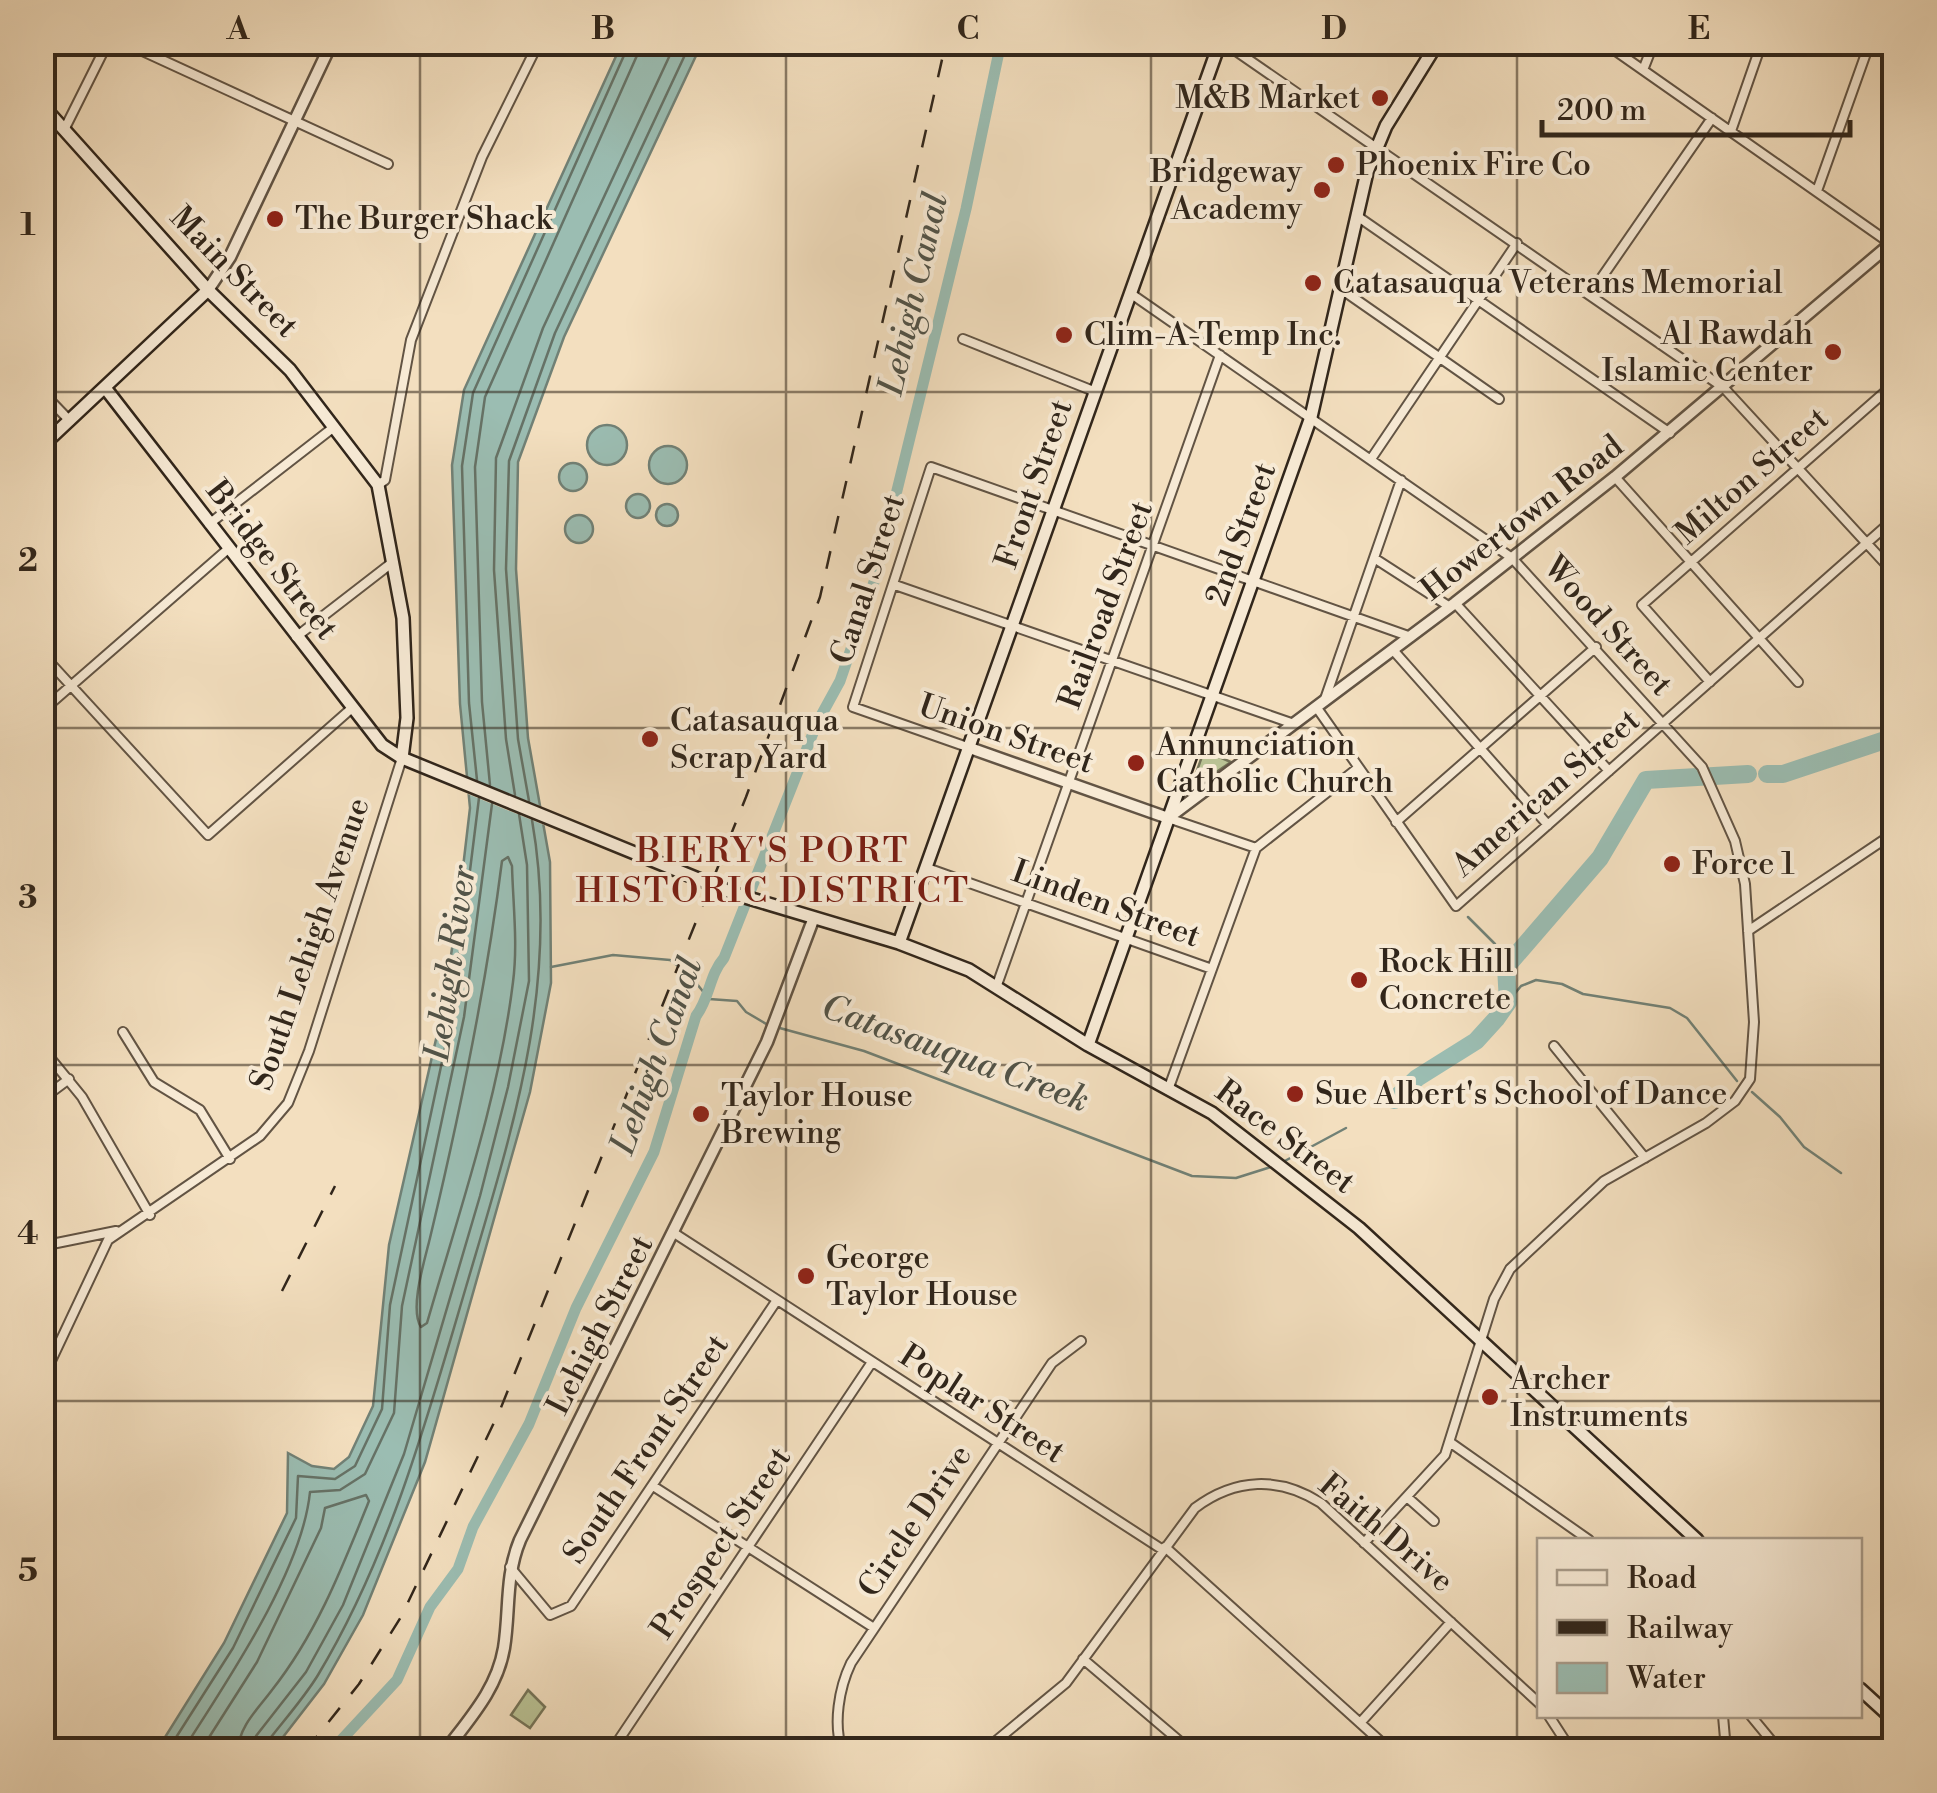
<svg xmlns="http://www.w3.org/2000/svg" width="1937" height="1793" viewBox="0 0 1937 1793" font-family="'Libre Bodoni',serif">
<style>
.green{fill:#b9c294;stroke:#757458;stroke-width:2.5}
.water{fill:#9bbdb2;stroke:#718176;stroke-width:2.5}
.pier{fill:#f3dfbf}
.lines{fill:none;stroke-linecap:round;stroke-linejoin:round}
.shore{stroke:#667266;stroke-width:2.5}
.stream{stroke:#718176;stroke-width:2.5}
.canal{stroke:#9bbdb2;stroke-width:11}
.river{stroke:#9bbdb2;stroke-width:18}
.minor-casing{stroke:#625444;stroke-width:12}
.tertiary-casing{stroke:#625444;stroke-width:15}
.secondary-casing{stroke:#31261b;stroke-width:16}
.minor{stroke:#f7ead5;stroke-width:8}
.tertiary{stroke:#f7ead5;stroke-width:10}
.secondary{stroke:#f7ead5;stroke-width:11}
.rail{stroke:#31261b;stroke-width:2.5;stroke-dasharray:18 18;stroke-linecap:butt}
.grid{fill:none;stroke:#31261b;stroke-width:2.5;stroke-opacity:0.55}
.poi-dot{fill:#8f2418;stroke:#f7ead5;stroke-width:4}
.labels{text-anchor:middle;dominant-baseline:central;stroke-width:8;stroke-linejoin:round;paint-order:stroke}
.poi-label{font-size:32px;fill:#31261b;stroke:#f7ead5;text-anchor:start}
.street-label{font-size:32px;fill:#31261b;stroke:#f7ead5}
.water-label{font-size:35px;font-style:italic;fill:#515348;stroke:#f7ead5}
.neighbourhood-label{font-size:35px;letter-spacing:2.5px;fill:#7a1f14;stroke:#f7ead5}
.neatline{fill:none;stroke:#31261b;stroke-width:4}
.grid-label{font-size:32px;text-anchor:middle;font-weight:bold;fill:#31261b}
</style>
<rect width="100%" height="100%" fill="#f3dfbf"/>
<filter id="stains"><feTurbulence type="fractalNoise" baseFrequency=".002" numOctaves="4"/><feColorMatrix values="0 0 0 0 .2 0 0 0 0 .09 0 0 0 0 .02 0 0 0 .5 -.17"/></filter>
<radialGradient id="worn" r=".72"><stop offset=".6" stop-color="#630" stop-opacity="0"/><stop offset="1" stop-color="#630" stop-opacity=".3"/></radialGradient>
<path class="green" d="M1208,739L1222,744L1219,757L1231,762L1196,786L1192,785Z
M528,1690L545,1707L530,1728L511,1715Z"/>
<path class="water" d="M622,43H702L564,337L518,462L516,569L528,738L550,862L551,983L530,1092L425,1462L363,1615L324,1684L273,1750H157L224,1643L287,1513L288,1453L312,1466L334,1469L349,1457L373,1406L389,1245L442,1013L458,910L470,808L460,704L452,465L464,390Z
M587 445a20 20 0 1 1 40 0a20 20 0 1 1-40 0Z
M649 465a19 19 0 1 1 38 0a19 19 0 1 1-38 0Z
M559 477a14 14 0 1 1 28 0a14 14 0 1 1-28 0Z
M626 506a12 12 0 1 1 24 0a12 12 0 1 1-24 0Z
M656 515a11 11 0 1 1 22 0a11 11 0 1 1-22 0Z
M565 529a14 14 0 1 1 28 0a14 14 0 1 1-28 0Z"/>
<path class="pier" d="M462,775L545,808L549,827L463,792Z"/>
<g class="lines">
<path class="shore" d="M477,780L469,703L462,466L473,393L630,42
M490,785L482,702L475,467L485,397L643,42
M515,795L506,739L494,570L496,458L543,328L676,42
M529,801L518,739L506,569L509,461L555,333L691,42
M508,857L512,866C513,904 518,944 513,982C499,1097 459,1212 427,1323L421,1327C409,1309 425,1259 430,1238C460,1113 486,988 502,861Z
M168,1750L233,1648L296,1518L298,1476L335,1479L355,1466L382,1409L390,1305L452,1015L479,798
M183,1750C227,1681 302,1572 310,1492L340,1490L365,1474L394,1413L402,1306L464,1017L492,804
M201,1750L257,1662L321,1528L325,1508L366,1495L369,1501C342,1568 317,1633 272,1690C258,1709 239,1726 238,1750
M253,1750L256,1736L306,1672L343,1605L404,1454L480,1196L508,1087L529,981L527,865L519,814
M266,1750L268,1741C285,1719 304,1698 318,1675C390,1555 427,1419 466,1287C512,1131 561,984 532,820"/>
<path class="stream" d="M1468,917L1495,944L1506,967
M551,967L613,955L670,960L689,974L709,999L737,1001L746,1012L768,1025
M1508,1002L1521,986L1536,980L1562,984L1583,994L1670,1008L1687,1018L1737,1081
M776,1027L864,1051L1192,1176L1236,1178L1274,1166
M1752,1092L1780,1117L1804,1147L1841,1173
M1281,1163L1346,1128"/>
<path class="canal" d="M332,1750L397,1680L430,1607L458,1569L473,1527L529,1424L576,1308L654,1152L696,1016C710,998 709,975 724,958L817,723L840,681L876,576L966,209L1001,42"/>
<path class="river" d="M1767,774H1783L1894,737
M1394,1100L1417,1078L1476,1041L1496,1019L1508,1002L1506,967L1600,858L1646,780L1748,774"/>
<defs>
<path id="minor" d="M123,42L388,164
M1223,42L1724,388L1894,573
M1603,42L1894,246
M1643,70L1654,42
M64,130L108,42
M1731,131L1762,42
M1817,191L1870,42
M1357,216L1670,433
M1341,289L1499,399
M1130,293L1512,558L1702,767L1735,841L1745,884L1754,1022L1750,1079L1735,1101L1706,1123L1604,1181L1510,1269L1494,1299L1445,1455L1364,1543
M1591,293L1712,118
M963,339L1096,392
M42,392L70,421
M1371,459L1517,243
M1615,477L1798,682
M378,485L385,480L411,340L482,157L539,42
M209,524L334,427
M1374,558L1450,607
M895,585L1294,724
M1455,603L1609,771
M296,637L393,562
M1393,650L1548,825
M42,654L208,835L352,708
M1710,682L1642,605L1894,384
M1325,699L1401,480
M1317,708L1456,906L1894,519
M42,711L228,549
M970,748L853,707L931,467L1411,637
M1886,806L1894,818
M1168,818L1256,848
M1396,822L1596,647
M927,868L1212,969
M1748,931L1894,833
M997,985L1220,355
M123,1032L154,1082L200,1110L230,1159
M1554,1046L1645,1158
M42,1048L82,1097L150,1215
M1168,1090L1256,848L1358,768
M42,1099L69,1079
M674,1233L1163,1550
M42,1246L116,1231
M42,1380L108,1240L260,1136L288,1103L309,1051L402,758
M1451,1443L1589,1540
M653,1486L874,1628
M1407,1497L1434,1521
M1165,1547L1390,1750
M510,1567L550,1615L571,1606L777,1300
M1083,1659L1190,1750
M1549,1716L1571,1750
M1723,1716L1726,1750
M1751,1716L1779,1750
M1360,1723L1451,1622
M612,1750L872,1362
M842,1750C833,1724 839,1688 851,1663L1052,1363L1081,1341
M985,1750L1066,1683L1195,1508C1235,1478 1279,1476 1321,1503L1540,1704"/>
<path id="tertiary" d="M208,290L230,257L332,42
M970,748L1168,818L1455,603L1615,477L1894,241
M446,1750C470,1718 497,1689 504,1648C510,1611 505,1576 520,1540L767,1042L813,920"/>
<path id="secondary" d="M42,105L208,290L290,370L378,485L403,618L407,718L402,758
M106,389L382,745L402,758L735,894L899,943L969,970L1088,1045L1212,1113L1359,1228L1697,1540
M42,446L208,290
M899,943L1220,42
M1088,1045L1311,417L1367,172L1386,126L1438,42
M1860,1689L1894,1720"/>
</defs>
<use href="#minor" class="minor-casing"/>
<use href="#tertiary" class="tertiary-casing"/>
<use href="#secondary" class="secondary-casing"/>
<use href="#minor" class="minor"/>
<use href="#tertiary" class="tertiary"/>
<use href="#secondary" class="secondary"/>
<path class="rail" d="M282,1291L335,1186
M306,1750L359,1684L401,1617L500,1410L746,797L820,597L946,42"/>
</g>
<path class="grid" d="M420,42V1750M786,42V1750M1151,42V1750M1517,42V1750M42,392H1894M42,728H1894M42,1065H1894M42,1401H1894"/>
<g class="poi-dot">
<circle cx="1380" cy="98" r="10"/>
<circle cx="1336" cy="165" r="10"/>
<circle cx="1322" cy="190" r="10"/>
<circle cx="275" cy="219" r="10"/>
<circle cx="1313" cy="283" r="10"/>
<circle cx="1064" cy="335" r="10"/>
<circle cx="1833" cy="352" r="10"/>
<circle cx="650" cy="739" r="10"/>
<circle cx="1136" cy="763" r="10"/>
<circle cx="1672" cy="864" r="10"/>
<circle cx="1359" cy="980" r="10"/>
<circle cx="1295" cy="1094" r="10"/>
<circle cx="701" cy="1114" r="10"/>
<circle cx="806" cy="1276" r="10"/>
<circle cx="1490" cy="1397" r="10"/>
</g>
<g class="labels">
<g class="poi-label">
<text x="1360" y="98" text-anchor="end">M&amp;B Market</text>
<text x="1356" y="165">Phoenix Fire Co</text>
<text x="1302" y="172" text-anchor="end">Bridgeway<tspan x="1302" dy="37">Academy</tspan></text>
<text x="295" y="219">The Burger Shack</text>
<text x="1333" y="283">Catasauqua Veterans Memorial</text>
<text x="1813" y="334" text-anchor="end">Al Rawdah<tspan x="1813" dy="37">Islamic Center</tspan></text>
<text x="1084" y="335">Clim-A-Temp Inc.</text>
<text x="670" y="721">Catasauqua<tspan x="670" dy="37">Scrap Yard</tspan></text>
<text x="1156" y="745">Annunciation<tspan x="1156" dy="37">Catholic Church</tspan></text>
<text x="1692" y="864">Force 1</text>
<text x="1379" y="962">Rock Hill<tspan x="1379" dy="37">Concrete</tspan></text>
<text x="1315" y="1094">Sue Albert's School of Dance</text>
<text x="721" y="1096">Taylor House<tspan x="721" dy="37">Brewing</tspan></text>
<text x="826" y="1258">George<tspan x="826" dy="37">Taylor House</tspan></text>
<text x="1510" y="1379">Archer<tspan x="1510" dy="37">Instruments</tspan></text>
</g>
<g class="street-label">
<text transform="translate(234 272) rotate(46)">Main Street</text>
<text transform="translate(1752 476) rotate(-41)">Milton Street</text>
<text transform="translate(1034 484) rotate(-71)">Front Street</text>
<text transform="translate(1522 518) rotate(-38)">Howertown Road</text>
<text transform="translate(1241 534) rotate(-70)">2nd Street</text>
<text transform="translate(272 560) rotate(52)">Bridge Street</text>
<text transform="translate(868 579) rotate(-72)">Canal Street</text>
<text transform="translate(1106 605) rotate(-70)">Railroad Street</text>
<text transform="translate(1608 626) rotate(48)">Wood Street</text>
<text transform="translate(1006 734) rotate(19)">Union Street</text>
<text transform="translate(1546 793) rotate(-41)">American Street</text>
<text transform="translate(1106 904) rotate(20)">Linden Street</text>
<text transform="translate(310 944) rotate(-71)">South Lehigh Avenue</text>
<text transform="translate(1285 1137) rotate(37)">Race Street</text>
<text transform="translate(600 1325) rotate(-63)">Lehigh Street</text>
<text transform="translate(982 1404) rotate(33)">Poplar Street</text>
<text transform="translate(646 1449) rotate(-56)">South Front Street</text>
<text transform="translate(915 1521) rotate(-56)">Circle Drive</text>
<text transform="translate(1386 1533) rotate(40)">Faith Drive</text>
<text transform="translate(721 1543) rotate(-56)">Prospect Street</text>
</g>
<g class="water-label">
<text transform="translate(914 294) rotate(-77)">Lehigh Canal</text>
<text transform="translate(451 963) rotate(-82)">Lehigh River</text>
<text transform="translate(955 1054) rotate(20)">Catasauqua Creek</text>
<text transform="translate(657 1056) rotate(-70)">Lehigh Canal</text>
</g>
<g class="neighbourhood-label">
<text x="773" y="851">BIERY'S PORT<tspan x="773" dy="40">HISTORIC DISTRICT</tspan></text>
</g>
</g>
<rect width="1937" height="1793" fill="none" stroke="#f3dfbf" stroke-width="110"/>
<rect x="1537" y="1538" width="325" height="180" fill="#f7ead5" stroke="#a89c8b" stroke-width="2.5"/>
<rect x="1557" y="1570" width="50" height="15" fill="#f7ead5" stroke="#a89c8b" stroke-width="2.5"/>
<text x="1627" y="1588" font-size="30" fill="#31261b">Road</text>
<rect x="1557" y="1620" width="50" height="15" fill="#31261b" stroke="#a89c8b" stroke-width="2.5"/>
<text x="1627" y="1638" font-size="30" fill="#31261b">Railway</text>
<rect x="1557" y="1663" width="50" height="30" fill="#9bbdb2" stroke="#a89c8b" stroke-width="2.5"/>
<text x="1627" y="1688" font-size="30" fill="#31261b">Water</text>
<path d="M1542 120v15h308v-15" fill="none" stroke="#31261b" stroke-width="5"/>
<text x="1557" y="120" font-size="30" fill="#31261b" stroke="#f7ead5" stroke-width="8" paint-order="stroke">200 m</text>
<rect x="55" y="55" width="1827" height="1683" class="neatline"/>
<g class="grid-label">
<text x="238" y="39">A</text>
<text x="603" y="39">B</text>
<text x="968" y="39">C</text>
<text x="1334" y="39">D</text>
<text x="1699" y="39">E</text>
<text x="28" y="235">1</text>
<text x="28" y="571">2</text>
<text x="28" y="908">3</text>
<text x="28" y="1244">4</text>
<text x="28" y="1581">5</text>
</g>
<rect width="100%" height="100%" filter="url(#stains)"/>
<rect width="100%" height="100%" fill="url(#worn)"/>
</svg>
